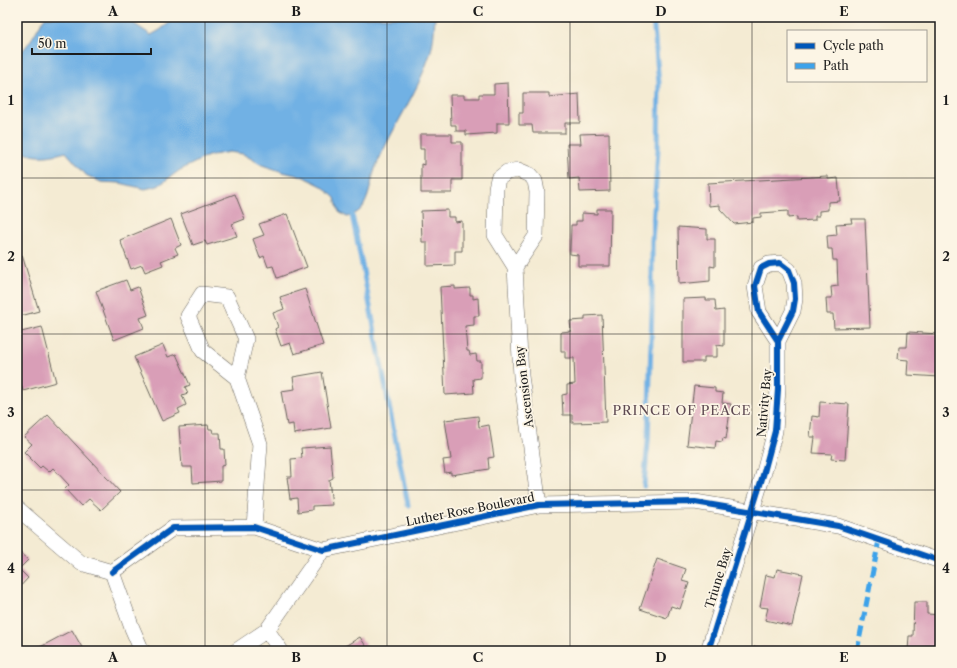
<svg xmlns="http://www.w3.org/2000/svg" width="957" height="668" viewBox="0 0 957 668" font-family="'Libre Caslon Text',serif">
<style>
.water{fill:#71b1e4;stroke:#466680}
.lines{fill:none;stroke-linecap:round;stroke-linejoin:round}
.stream{stroke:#71b1e4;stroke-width:5}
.building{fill:#d99eb7}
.street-casing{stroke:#68645c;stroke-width:16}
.street{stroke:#fff;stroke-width:15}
.quiet{stroke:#3da2ea;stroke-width:5;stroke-dasharray:10 5;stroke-linecap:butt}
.cycleway-casing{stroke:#fcf5e5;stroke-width:8}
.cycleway{stroke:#0057b8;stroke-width:6}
.grid{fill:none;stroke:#1c1c1c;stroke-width:1;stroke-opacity:0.55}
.labels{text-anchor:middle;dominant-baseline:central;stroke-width:3.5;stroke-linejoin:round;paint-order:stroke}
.street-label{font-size:12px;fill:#1c1c1c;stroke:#fcf5e5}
.neighbourhood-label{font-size:13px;letter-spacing:1px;fill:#5e4a52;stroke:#fcf5e5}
.neatline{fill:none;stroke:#1c1c1c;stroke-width:1.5}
.grid-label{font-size:13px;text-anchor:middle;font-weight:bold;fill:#1c1c1c}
</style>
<rect width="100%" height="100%" fill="#fcf5e5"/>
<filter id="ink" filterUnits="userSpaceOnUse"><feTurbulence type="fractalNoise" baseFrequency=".025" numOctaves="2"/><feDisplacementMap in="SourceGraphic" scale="8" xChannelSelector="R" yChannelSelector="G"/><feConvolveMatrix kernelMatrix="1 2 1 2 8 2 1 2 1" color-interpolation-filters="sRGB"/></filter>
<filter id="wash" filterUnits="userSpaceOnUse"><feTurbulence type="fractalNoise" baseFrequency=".012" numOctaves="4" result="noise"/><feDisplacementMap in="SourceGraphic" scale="16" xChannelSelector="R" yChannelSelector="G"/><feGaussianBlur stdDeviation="0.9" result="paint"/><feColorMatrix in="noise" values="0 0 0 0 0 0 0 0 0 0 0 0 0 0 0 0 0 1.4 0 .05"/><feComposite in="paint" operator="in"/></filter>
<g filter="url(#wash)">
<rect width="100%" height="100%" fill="#f4ebd3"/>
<path class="water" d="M45,17H124L151,35L160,30L177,17H435C434,29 434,42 430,54C418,93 393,126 377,164C371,177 371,192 364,205C361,211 354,215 347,217L339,212L335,198L322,186L304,177L283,172L262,165L243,154L229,152L208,156L180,170L158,186L145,189L120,183L101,182L86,175L66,152C48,157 34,159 17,149V55C30,46 36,30 45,17Z"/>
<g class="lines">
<path class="stream" d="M351,210C371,308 389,407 408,505
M644,486L648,441L652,308V241L658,149L659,83L653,17"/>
</g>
<g id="blocks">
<path class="building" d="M508,83L509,123H497V133L466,135V131H456V125H451L450,95H464V98H479V94H494V84Z
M523,93H549V97L579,94L580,123H565V133H533L532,125H519V113H523Z
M609,133L610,191L580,192L579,178L569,179L567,144H581L580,134Z
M420,134H452V142H462V180H452V193H421V164L424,165V149H420Z
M828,176V179L838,178L840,201L828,202V210L819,211V216H815V220L797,221V217L788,218V211L761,213V217L753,218V222L734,224L720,209V205L709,206L708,183Z
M235,194L245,219L232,224L237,236L207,245L205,241L193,245L181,214Z
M597,209H611L610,266H578V255L570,254L571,225H576V221H582V213L597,214Z
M448,210V217H455V222L462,221V251H455V265L427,266V242H422L421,211Z
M287,214L307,267L277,278L273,266L268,267L264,256L260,258L253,239L264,235L259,224Z
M171,219L181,245L175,248L178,254L161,261L163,265L145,272L142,265L131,269L120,240Z
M851,219H865L870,327L834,328L833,314H827L826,298H832L831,287L838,286L837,260H833L832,249H828L827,236L837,235L836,224L852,223Z
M678,227L707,229V239H715V267L710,266V281L679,284Z
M22,255L39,311L17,317V256Z
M126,280L130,290L138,287L148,315L140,318L144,328L114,340L96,291Z
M455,286V289L470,288V295H473V299L478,298L479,316H474V325L465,326L467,351H469L470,355L476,354L477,361H481V378L473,379L474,393L445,395L440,287Z
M305,289L323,345L294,354L290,343L281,346L275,329L278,327L273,313L284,309L280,297Z
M706,298V300H715L716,311L724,310V346L717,345V357H704V362H683V299Z
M602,315L606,422L572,423V415H563L562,395L567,394V385L575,384L574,358H565V351H561V332L571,331L570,321L585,320V316Z
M42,327L56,382L23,391L19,377L17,378V348L18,347L17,333Z
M908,332L940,334V377L907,375L908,360L898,359L899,347H907Z
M163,345L168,357L176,354L190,385L185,387L188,393L182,395L186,405L178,409L180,413L162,421L134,357Z
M322,372L331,428L294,434L293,424L287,425L281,391L295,389L293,377Z
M694,386L715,388V392L723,393L722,403L731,404L726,439L723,438L722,442L716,441L715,448L687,445Z
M820,402L849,404L845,460L831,459L832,454L813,453L815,437H810L812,416L819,417Z
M48,415L120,492L101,510L89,499L81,506L65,489L69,485L53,468L49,472L42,466L40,468L24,452L32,444L24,437Z
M478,416L479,427L489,425L494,457L488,458L489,469L451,475V472L445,473L443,460L451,459L445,420Z
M208,425L209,429H212L213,433H220L221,449H224L225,465L221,466V481L193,483L192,467H182L179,427Z
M330,446L333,478L329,480L332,505L312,506V510L298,512L297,498L290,499L287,477H292L291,459L302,458L301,448Z
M17,550L28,560L19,569L28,578L17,590Z
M657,559L686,569L682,581L689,583L680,609L671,606L667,618L640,609Z
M777,569L803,574L792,626L765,620L768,608L760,607L766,575L775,577Z
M914,602H927V614L940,615V651H908L909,636H913Z
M72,630L84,651H33Z
M360,637L369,651H337Z
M754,647L783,648V651H753Z"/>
</g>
</g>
<g filter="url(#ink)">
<use href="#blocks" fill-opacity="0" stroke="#68645c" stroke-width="1"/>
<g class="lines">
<defs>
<path id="street" d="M515,267L536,236L537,192L535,181L530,175L518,170L507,172L498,179L496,188L495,235L515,267L521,376L539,505
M237,378L246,339L227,297L202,294L188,316L203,351L237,378L260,444L254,527
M17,508L81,563L112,572
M112,572L173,528L254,527L323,550L539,505L695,502L838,526L940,561
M112,572L132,628L142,651
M267,630L281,651
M236,651L267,630L323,550
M708,651L764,472L775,431L778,389V341L793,311L795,299L794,283L789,270L780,263L769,264L761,268L755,286L759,312L778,341"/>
</defs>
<use href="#street" class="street-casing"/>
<use href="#street" class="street"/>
<path class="quiet" d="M857,651L879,540"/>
<defs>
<path id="cycleway" d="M112,572L173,528L254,527L323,550L539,505L695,502L838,526L940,561
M708,651L764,472L775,431L778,389V341L793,311L795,299L794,283L789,270L780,263L769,264L761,268L755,286L759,312L778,341"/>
</defs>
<use href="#cycleway" class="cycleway-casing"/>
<use href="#cycleway" class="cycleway"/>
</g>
</g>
<path class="grid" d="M205,17V651M387,17V651M570,17V651M752,17V651M17,178H940M17,334H940M17,490H940"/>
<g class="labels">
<g class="street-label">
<text transform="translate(524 387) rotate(-97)">Ascension Bay</text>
<text transform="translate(764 403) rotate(-85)">Nativity Bay</text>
<text transform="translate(470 509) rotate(-11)">Luther Rose Boulevard</text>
<text transform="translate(718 578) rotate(-73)">Triune Bay</text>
</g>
<g class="neighbourhood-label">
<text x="682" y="410">PRINCE OF PEACE</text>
</g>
</g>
<rect width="957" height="668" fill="none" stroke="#fcf5e5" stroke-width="44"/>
<rect x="787" y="30" width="140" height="52" fill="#fcf5e5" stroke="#a29e95"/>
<rect x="795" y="43" width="20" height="6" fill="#0057b8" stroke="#a29e95"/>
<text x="823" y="50" font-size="12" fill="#1c1c1c">Cycle path</text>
<rect x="795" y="63" width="20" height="6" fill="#3da2ea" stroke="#a29e95"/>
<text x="823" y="70" font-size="12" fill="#1c1c1c">Path</text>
<path d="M32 48v6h119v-6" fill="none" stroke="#1c1c1c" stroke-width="2"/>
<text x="38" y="48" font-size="12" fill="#1c1c1c" stroke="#fcf5e5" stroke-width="3" paint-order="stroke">50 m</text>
<rect x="22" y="22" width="913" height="624" class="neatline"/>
<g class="grid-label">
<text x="113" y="16">A</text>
<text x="296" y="16">B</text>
<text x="478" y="16">C</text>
<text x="661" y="16">D</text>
<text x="844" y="16">E</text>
<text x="11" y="105">1</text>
<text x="946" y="105">1</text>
<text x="11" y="261">2</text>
<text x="946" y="261">2</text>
<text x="11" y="417">3</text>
<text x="946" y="417">3</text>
<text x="11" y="573">4</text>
<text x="946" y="573">4</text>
<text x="113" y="662">A</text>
<text x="296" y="662">B</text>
<text x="478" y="662">C</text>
<text x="661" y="662">D</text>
<text x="844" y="662">E</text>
</g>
</svg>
